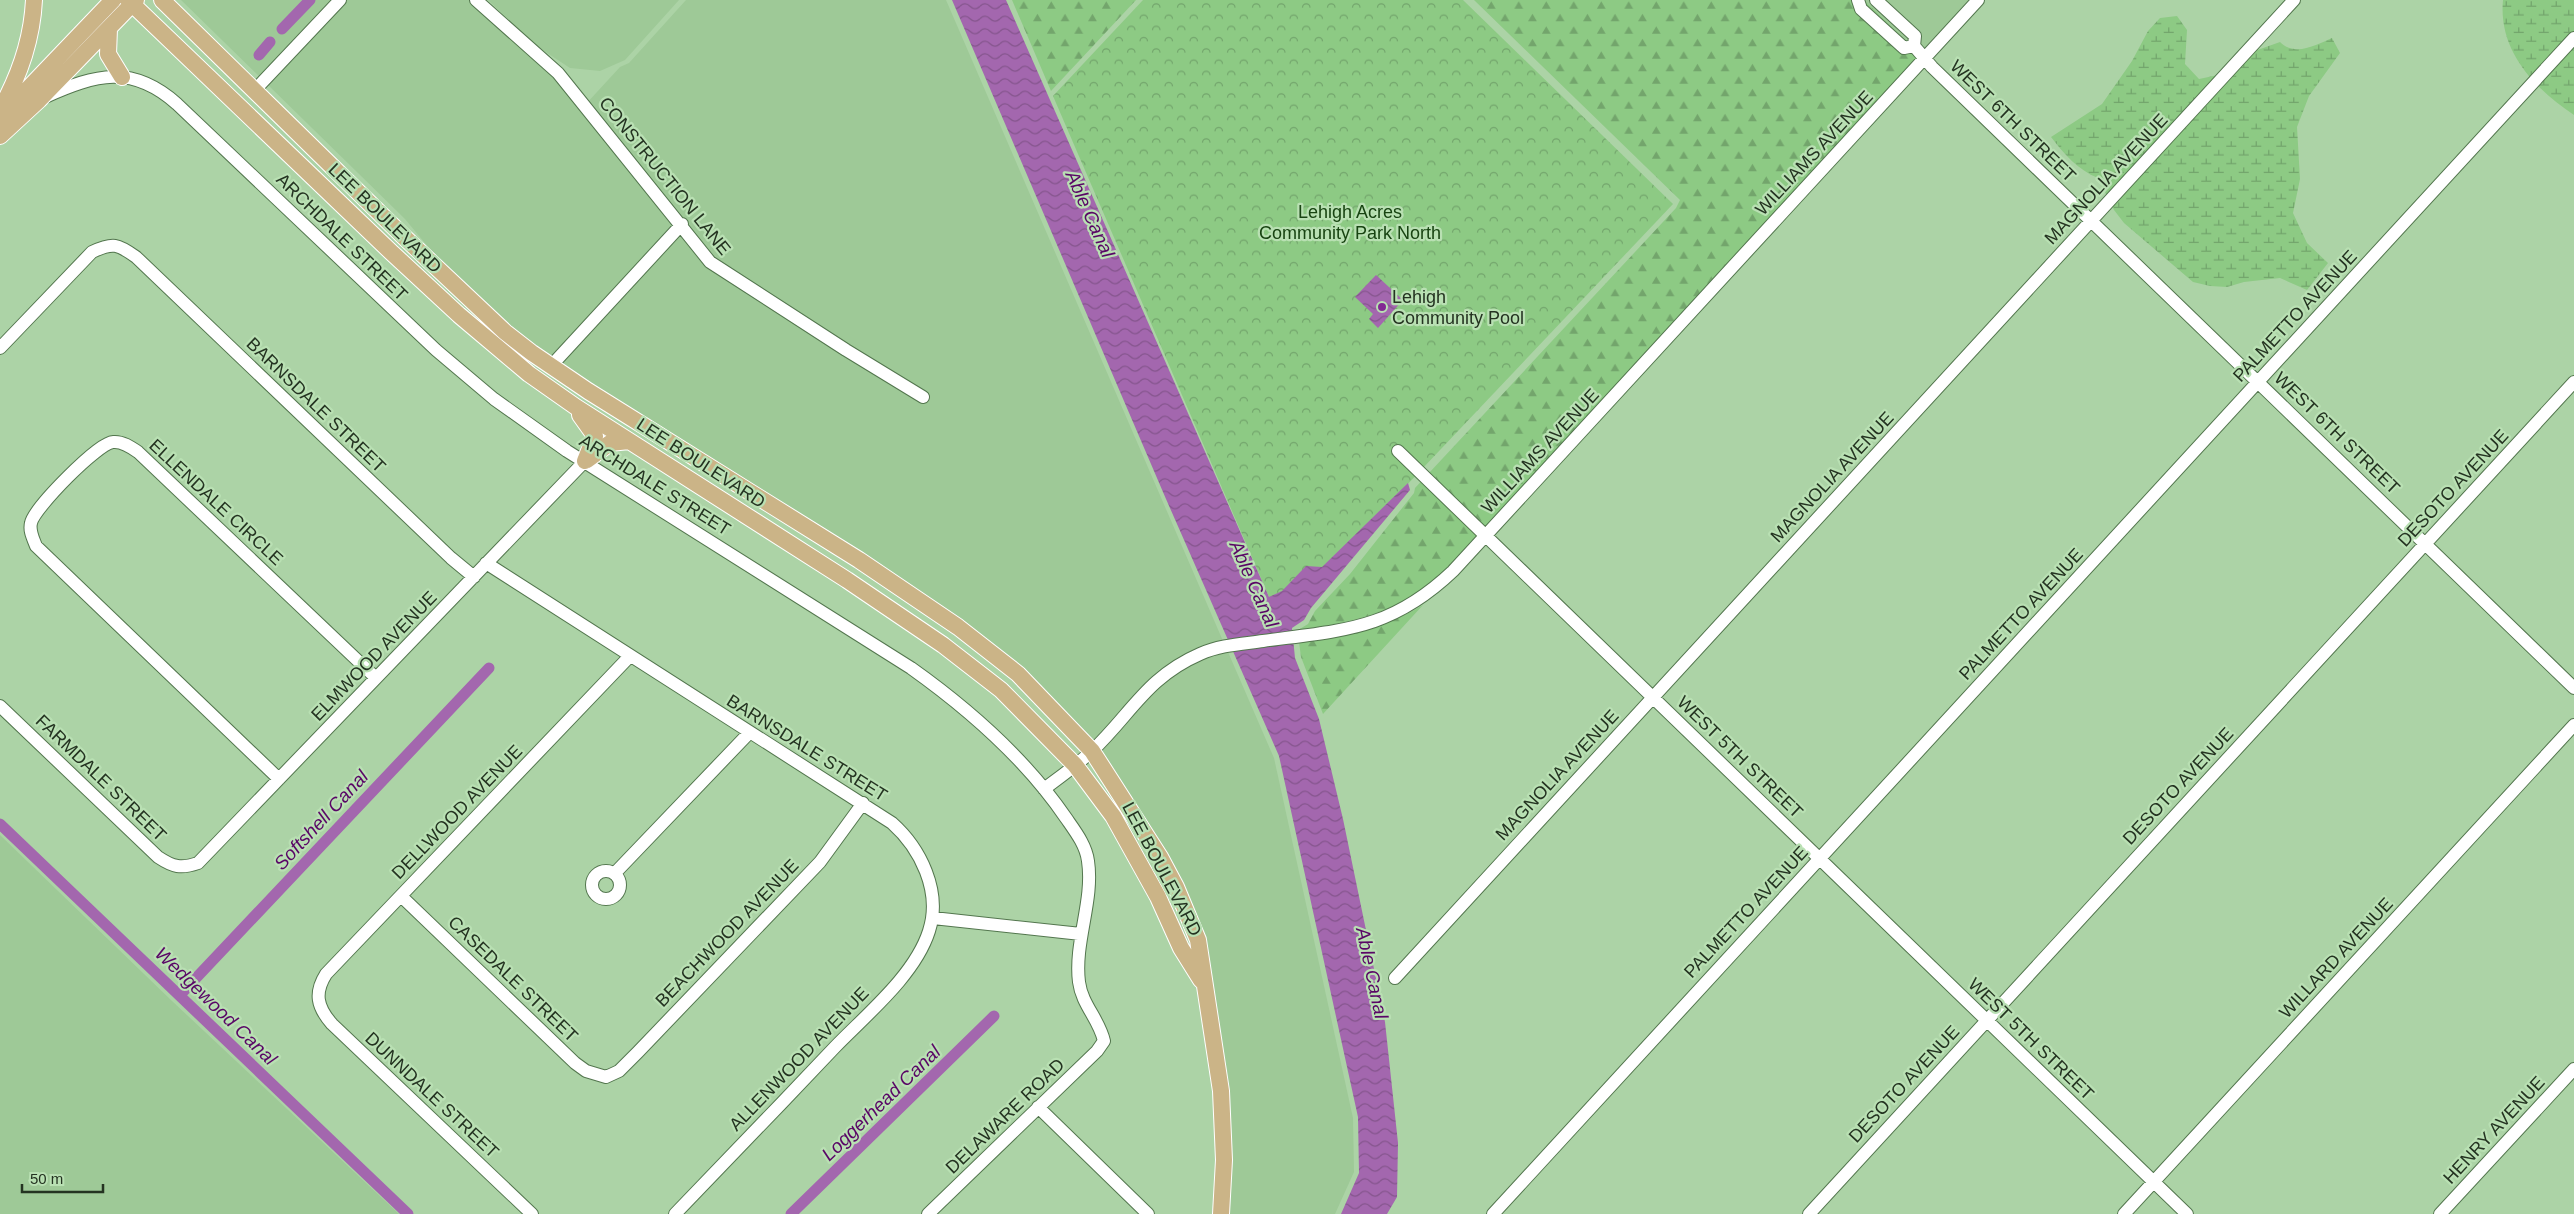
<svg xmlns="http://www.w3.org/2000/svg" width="2574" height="1214" viewBox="0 0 2574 1214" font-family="Helvetica,sans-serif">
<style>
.built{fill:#9ec997}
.forest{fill:url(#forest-firs)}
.wetland{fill:url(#wetland-marsh)}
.park{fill:url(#park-crowns)}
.water{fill:url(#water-waves)}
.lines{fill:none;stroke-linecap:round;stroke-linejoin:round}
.canal{stroke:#a367ae;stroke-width:11}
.minor-casing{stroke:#53764e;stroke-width:14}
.major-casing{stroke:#fff;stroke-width:18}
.minor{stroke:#fff;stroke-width:12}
.major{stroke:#cbb487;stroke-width:16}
.poi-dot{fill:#832893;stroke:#b9e0b3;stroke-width:2}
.labels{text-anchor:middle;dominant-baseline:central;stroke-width:4.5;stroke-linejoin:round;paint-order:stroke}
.street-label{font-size:18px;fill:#243321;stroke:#b9e0b3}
.park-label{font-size:18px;fill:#184412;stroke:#b9e0b3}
.poi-label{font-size:18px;fill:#243321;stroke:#b9e0b3;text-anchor:start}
.water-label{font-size:19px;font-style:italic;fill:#590666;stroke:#b9e0b3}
</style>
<defs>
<pattern id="forest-firs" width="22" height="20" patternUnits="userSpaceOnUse" patternTransform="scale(1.25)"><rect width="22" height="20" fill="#8dca84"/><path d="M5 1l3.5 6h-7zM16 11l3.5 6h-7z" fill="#73a56c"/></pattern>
<pattern id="wetland-marsh" width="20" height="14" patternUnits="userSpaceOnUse" patternTransform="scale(1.25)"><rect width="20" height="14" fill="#8dca84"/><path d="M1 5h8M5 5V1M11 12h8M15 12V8" fill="none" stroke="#73a56c"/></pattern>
<pattern id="park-crowns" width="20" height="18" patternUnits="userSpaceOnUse" patternTransform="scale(1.25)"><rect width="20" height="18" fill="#8dca84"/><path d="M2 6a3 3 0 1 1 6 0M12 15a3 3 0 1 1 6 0" fill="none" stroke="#73a56c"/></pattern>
<pattern id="water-waves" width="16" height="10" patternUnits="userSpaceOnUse" patternTransform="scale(1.25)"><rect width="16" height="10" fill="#a367ae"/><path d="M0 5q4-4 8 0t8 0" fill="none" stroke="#85558d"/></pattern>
</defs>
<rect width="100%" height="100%" fill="#acd3a6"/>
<path class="built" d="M181,0H480L585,105L620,67L629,63L686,0H946L1223,641L1200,647L1160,669L1093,742L1023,669L961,622L775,498L623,406L535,348L509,327L444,266L405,219Z
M488,0H679L625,60L600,71L570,68L535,45Z
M1864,0H1970L1920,54Z
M1228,652L1274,758L1353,1118L1354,1172L1335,1214H1227L1214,989L1204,938L1100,750L1156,688L1180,670L1204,658Z
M0,821L50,869L47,872L0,827Z
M0,835L172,1001L399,1214H0Z"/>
<path class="forest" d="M1012,0H1136L1051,91Z
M1474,0H1864L1920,54L1449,567C1402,612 1361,621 1298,630L1308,624L1315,611L1350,574L1414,493L1415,488L1676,208L1680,200Z
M1423,605L1323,714L1301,657L1299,642C1344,636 1383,629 1423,605Z"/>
<path class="wetland" d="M2503,0H2574V115C2535,89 2498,51 2503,0Z
M2177,16L2187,30L2185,64L2199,79L2218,75L2249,53L2280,42C2295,57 2316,45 2332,38L2340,53L2309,96L2297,127L2300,179L2293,213L2307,243L2328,263L2307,290L2280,278L2244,282L2227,287L2210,286L2193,282L2124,223L2114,210L2098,178C2078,170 2064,154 2051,137L2102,104L2132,61L2148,31L2160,18Z"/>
<path class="park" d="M1143,0H1463L1673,204L1279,620L1053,96Z"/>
<path class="water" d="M952,0H1006L1269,597L1282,591L1306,566L1322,567L1408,483L1410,490L1311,608L1304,620L1292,628L1295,658L1319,719L1343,819L1385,1022L1398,1143L1397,1197L1387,1214H1341L1359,1173L1358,1117L1279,756L1166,499Z
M1376,275L1403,300L1378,328L1369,319L1373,314L1355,297Z"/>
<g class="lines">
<path class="canal" d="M282,29L310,0
M259,55L270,42
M0,824L408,1214
M180,995L489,668
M791,1214L994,1016"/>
<defs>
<path id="minor" d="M476,0L558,73L710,262L846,350L923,397
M1858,0L1861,9L1904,48L1914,46
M1876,0L1915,36L1914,46L1932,67L2574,688
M255,90L340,0
M45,97C96,74 132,64 177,104L436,350L494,399L567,451L911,668C970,710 1025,758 1066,818C1075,831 1086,845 1088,861C1094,901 1074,942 1079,982C1082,1005 1099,1019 1104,1041L1097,1051L928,1214
M0,348L92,252C113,242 118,244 136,257L451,558L474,577
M551,366L682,224
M1398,451L2187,1214
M486,563L892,823C920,848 942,891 929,931C915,975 867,1014 835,1047C782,1103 729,1158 675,1214
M0,706L158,857C173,867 181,869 198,863L585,461
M279,779L36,546C33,538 29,531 31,523C34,508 98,443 113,442C122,441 131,447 138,452L376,678
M1044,789C1060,777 1077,765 1092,751C1131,714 1147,677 1200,654C1220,645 1242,644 1263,641C1344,630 1391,630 1453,571L1978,0
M592 885a14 14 0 1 1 28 0a14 14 0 1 1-28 0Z
M615,873L750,732
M401,896L575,1063L586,1071L606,1077L619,1071L638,1052L820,862L863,803
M933,918L1081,934
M1395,978L2294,0
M1038,1107L1148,1214
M532,1214L332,1024C317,1007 314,993 326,974L630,656
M1493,1214L2574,38
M1809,1214L2574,382
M2124,1214L2574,725
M2440,1214L2574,1069"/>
<path id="major" d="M128,0L391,252L459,315L529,374L576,407L847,580L943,645L1001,690L1075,765L1113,816L1158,897L1181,948L1201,980
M162,0L402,235L505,332L532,353L588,391L859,560L958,627L1018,674L1092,751L1160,857L1176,887L1198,940L1221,1091L1224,1160L1221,1214
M109,29L108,54L122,77
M0,110C20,75 32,40 34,0
M0,118L113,0
M0,136L39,100L136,0
M580,415L595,436L585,461
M587,460L610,443L629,441"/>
</defs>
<use href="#minor" class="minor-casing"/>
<use href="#major" class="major-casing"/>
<use href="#minor" class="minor"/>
<use href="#major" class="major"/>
</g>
<circle class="poi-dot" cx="1382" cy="307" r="5"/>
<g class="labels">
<g class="street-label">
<text transform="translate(2013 121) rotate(44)">WEST 6TH STREET</text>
<text transform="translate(1814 153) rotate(-47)">WILLIAMS AVENUE</text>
<text transform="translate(665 176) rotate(51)">CONSTRUCTION LANE</text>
<text transform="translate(2106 179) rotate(-47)">MAGNOLIA AVENUE</text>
<text transform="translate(385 218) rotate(44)">LEE BOULEVARD</text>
<text transform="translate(342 237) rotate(44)">ARCHDALE STREET</text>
<text transform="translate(2295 316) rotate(-47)">PALMETTO AVENUE</text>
<text transform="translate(316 405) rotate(44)">BARNSDALE STREET</text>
<text transform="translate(2337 433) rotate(44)">WEST 6TH STREET</text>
<text transform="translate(1540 451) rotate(-47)">WILLIAMS AVENUE</text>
<text transform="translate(701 463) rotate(33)">LEE BOULEVARD</text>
<text transform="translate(1832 477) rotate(-47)">MAGNOLIA AVENUE</text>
<text transform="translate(655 485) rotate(32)">ARCHDALE STREET</text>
<text transform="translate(2453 488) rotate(-47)">DESOTO AVENUE</text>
<text transform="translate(216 502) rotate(43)">ELLENDALE CIRCLE</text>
<text transform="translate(2021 614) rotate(-47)">PALMETTO AVENUE</text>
<text transform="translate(374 656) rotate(-46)">ELMWOOD AVENUE</text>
<text transform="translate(807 748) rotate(32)">BARNSDALE STREET</text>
<text transform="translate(1740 757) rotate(44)">WEST 5TH STREET</text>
<text transform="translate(1557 775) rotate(-47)">MAGNOLIA AVENUE</text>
<text transform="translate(101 778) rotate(44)">FARMDALE STREET</text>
<text transform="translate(2178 786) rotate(-47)">DESOTO AVENUE</text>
<text transform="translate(457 812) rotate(-46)">DELLWOOD AVENUE</text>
<text transform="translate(1162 869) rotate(62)">LEE BOULEVARD</text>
<text transform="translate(1746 912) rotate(-47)">PALMETTO AVENUE</text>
<text transform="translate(727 933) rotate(-46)">BEACHWOOD AVENUE</text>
<text transform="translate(2336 958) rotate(-47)">WILLARD AVENUE</text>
<text transform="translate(513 979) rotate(44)">CASEDALE STREET</text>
<text transform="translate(2031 1039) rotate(44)">WEST 5TH STREET</text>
<text transform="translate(799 1059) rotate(-46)">ALLENWOOD AVENUE</text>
<text transform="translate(1904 1084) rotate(-47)">DESOTO AVENUE</text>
<text transform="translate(432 1095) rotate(43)">DUNNDALE STREET</text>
<text transform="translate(1005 1116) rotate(-44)">DELAWARE ROAD</text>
<text transform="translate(2494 1130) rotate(-47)">HENRY AVENUE</text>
</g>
<g class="park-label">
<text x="1350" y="212">Lehigh Acres<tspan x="1350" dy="21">Community Park North</tspan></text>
</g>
<g class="poi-label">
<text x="1392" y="297">Lehigh<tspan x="1392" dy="21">Community Pool</tspan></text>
</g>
<g class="water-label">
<text transform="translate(1090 214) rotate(66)">Able Canal</text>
<text transform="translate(1254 584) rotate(66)">Able Canal</text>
<text transform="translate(321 820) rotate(-47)">Softshell Canal</text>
<text transform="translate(1372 973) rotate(78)">Able Canal</text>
<text transform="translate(216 1006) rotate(44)">Wedgewood Canal</text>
<text transform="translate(881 1103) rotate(-44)">Loggerhead Canal</text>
</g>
</g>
<path d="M22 1184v8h81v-8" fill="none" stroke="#243321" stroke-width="2.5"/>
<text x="30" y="1184" font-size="15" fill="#243321" stroke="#b9e0b3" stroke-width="4" paint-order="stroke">50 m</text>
</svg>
